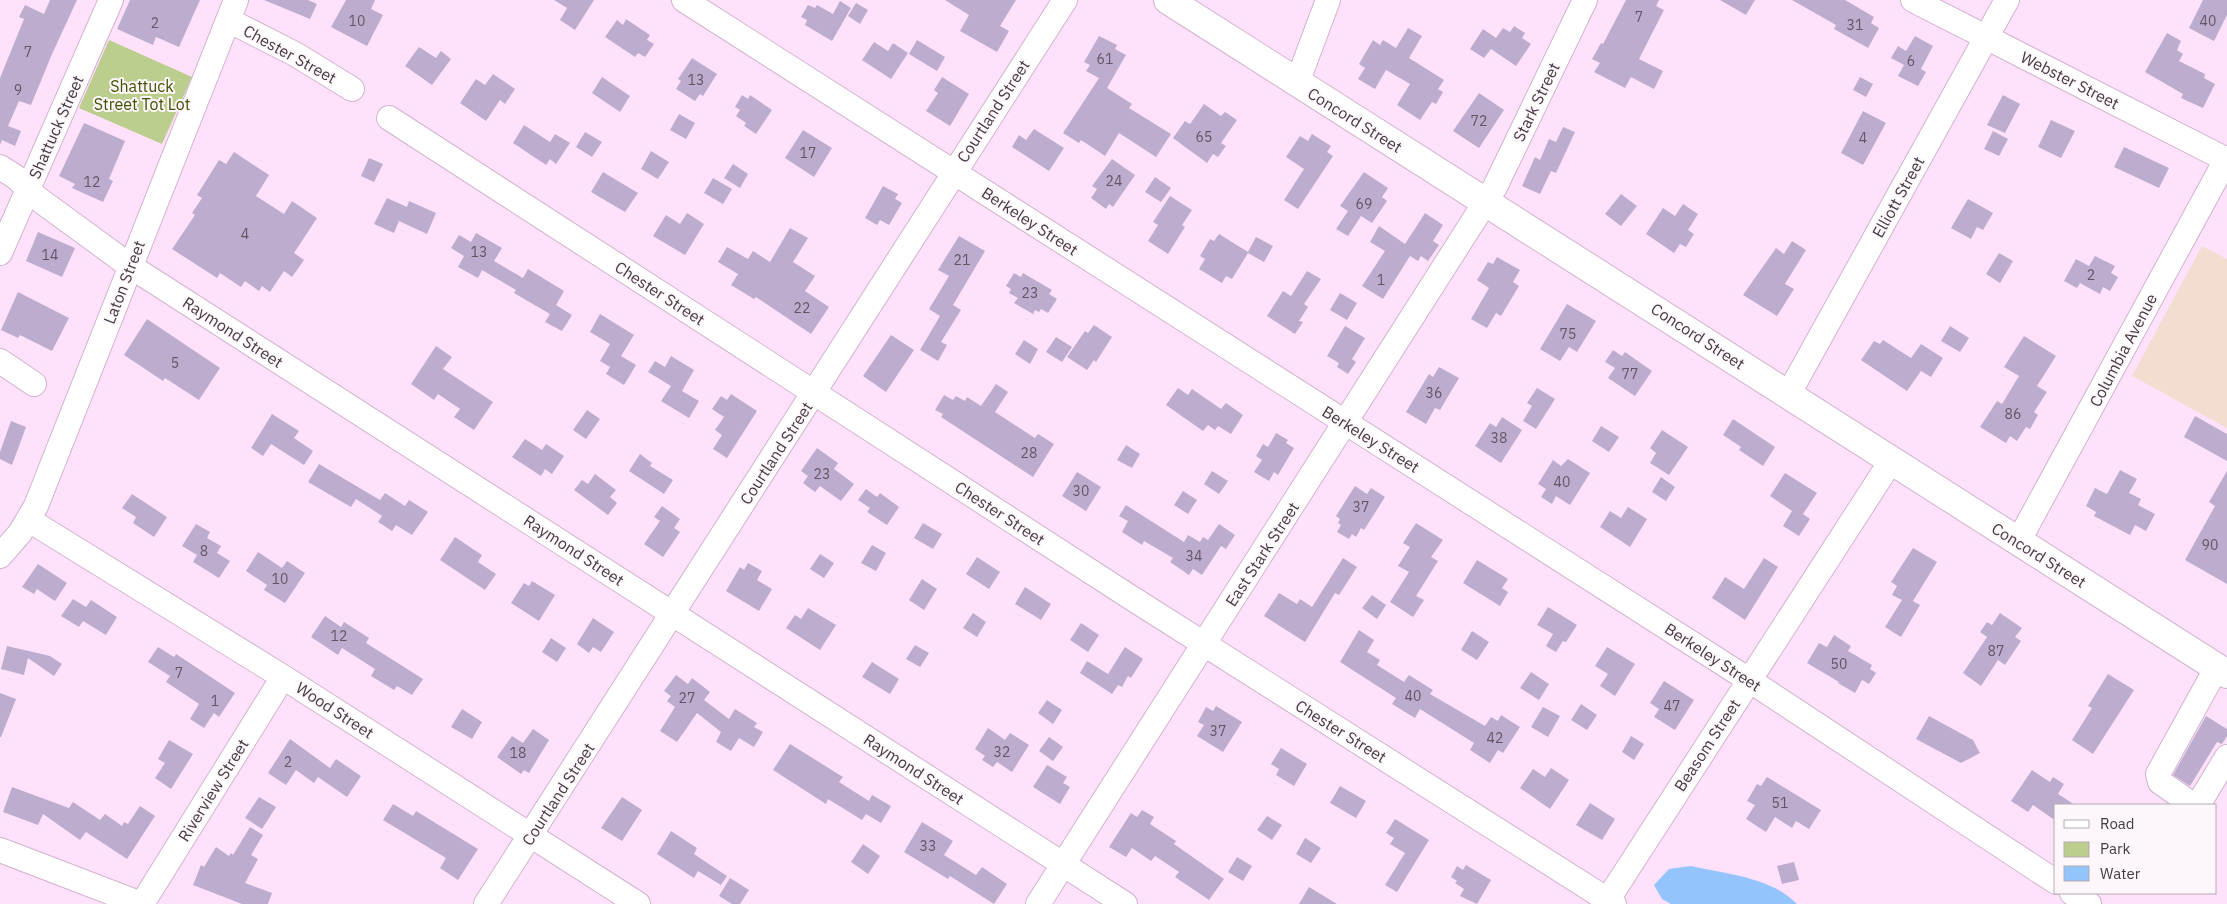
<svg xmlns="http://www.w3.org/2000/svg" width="2227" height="904" viewBox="0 0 2227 904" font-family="'IBM Plex Sans',sans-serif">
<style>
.education{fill:#f3ddd0}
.green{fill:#bcce8d}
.water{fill:#93c4fb}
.building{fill:#bcadce}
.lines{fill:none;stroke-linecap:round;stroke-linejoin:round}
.minor-casing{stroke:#d0b3cd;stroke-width:26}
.major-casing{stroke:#d0b3cd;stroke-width:30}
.minor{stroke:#fff;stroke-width:24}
.major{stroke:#fff;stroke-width:28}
.labels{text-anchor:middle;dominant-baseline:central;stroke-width:4;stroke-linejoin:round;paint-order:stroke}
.number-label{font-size:14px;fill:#625666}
.street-label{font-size:16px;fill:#443943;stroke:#fdf7fc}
.park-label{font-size:16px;fill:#435100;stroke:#fdf7fc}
</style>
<rect width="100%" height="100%" fill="#ffe1fc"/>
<path class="education" d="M2202,246L2227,259V428L2132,376Z"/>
<path class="green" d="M109,40L192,77L162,144L79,108Z"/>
<path class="water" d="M1691,866C1726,874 1771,877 1797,904H1671L1662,899L1654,885L1669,869Z"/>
<path class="building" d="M50,0H77L52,54L31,105L19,101L8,126L21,131L15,146L2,140L0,145V78L24,19L19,17L25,5L44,14Z
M130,0H200L179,47L156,37L153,45L117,29Z
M264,0H308L317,4L310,19Z
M346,0H375L371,9L383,15L367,46L331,27Z
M554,0H594L575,30L560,20L567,8Z
M945,0H1016L1000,26L1009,31L997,52L960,31L969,15Z
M1626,0H1659L1656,6L1664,10L1639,59L1663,71L1654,89L1631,77L1625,88L1594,72L1600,63L1592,59L1601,43L1603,44Z
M1720,0H1755L1746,15Z
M1792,0H1845L1874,17L1871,23L1879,28L1868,48L1834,29L1836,25Z
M2203,0H2227V15L2214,41L2189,28Z
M840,1L851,8L832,41L805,25L807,20L801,17L808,5L815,8L817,5L833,14Z
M856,3L868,10L860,24L848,16Z
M626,19L650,35L647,40L654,44L645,57L638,53L635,57L605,37L617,20L623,25Z
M1514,26L1525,33L1522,38L1531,44L1516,66L1491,49L1484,58L1470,49L1483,29L1496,38L1503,28L1510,32Z
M1408,28L1422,36L1409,58L1444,80L1438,89L1443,92L1436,104L1432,102L1420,120L1397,105L1410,84L1386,70L1375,89L1358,79L1365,68L1359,64L1373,40L1380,45L1383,40L1396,48Z
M2167,33L2181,41L2177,50L2183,54L2179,61L2205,74L2204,78L2215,84L2203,108L2181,98L2183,94L2145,72Z
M1099,36L1117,45L1115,49L1126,55L1107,88L1132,104L1129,108L1171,134L1156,157L1119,133L1105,156L1081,140L1079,143L1063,133L1099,78L1086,71L1090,65L1084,62Z
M1915,36L1933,46L1921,69L1926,72L1918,86L1898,76L1904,65L1891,58L1898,46L1906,51Z
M917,40L945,57L937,71L909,54Z
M874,42L888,51L893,43L908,53L891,79L862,60Z
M419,47L436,58L441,51L451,59L432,85L405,66Z
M692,58L717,74L703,96L700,94L695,101L676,89L681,81L678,79Z
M493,74L515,89L505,104L500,100L486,121L460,103L476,79L485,85Z
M602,77L630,96L620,112L592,93Z
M942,77L969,94L950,126L926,111L938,93L934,90Z
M1860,77L1873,84L1866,97L1853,90Z
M1479,93L1504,110L1479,148L1453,131Z
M742,95L748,99L750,95L772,110L756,134L744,126L746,123L736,116L740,110L735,107Z
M2003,95L2020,104L2005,133L1987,125Z
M1204,104L1221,116L1225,112L1237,120L1221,143L1226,146L1218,157L1213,154L1207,163L1173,138L1185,121L1190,124Z
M1863,111L1886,123L1863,165L1841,153Z
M679,114L695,123L686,139L670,130Z
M2051,120L2075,131L2061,158L2038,147Z
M84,123L125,141L109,179L113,181L103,202L72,188L75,184L59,176Z
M524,125L550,142L555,134L570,143L556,164L550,159L546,165L513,143Z
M1563,127L1575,132L1556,173L1551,171L1540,194L1522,186L1535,157L1540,160L1549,139L1556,142Z
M1034,129L1064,148L1049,171L1012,147L1019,135L1026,140Z
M803,130L832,148L814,177L785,158Z
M1993,131L2008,139L1999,156L1984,149Z
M585,132L602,142L592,157L576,147Z
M1312,134L1331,146L1327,152L1333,156L1298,209L1284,200L1304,169L1286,157L1300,136L1308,141Z
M2124,147L2169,168L2159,188L2114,167Z
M651,151L669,162L658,179L641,169Z
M234,152L269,175L256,196L284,214L292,201L317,218L294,253L304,260L292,277L284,271L270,292L262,286L259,291L245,281L241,287L220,273L217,278L172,249L195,215L192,213L202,198L197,195L219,160L226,164Z
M369,158L383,164L374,182L361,176Z
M1112,159L1135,175L1113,207L1109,204L1106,209L1091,198L1097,189L1092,186Z
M733,164L748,174L740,188L724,178Z
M603,172L638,193L625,212L591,192Z
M1364,172L1388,188L1382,197L1387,201L1372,223L1361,216L1348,236L1336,229L1348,211L1340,206Z
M1155,177L1171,188L1161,202L1145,192Z
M713,178L732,189L723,204L704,193Z
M883,186L898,194L895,199L902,203L889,225L880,220L877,225L865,218Z
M1621,194L1637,206L1621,226L1605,214Z
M1170,196L1192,210L1182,225L1185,227L1168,254L1148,241L1158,225L1153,222Z
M387,198L407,207L409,201L436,213L427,234L399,221L394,233L374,224Z
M1968,199L1993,213L1983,230L1977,227L1971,239L1951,228Z
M1683,204L1698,214L1688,230L1694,234L1686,247L1680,244L1674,253L1646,234L1663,208L1675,216Z
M687,213L704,224L685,255L653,236L666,215L680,224Z
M1425,213L1443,225L1433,241L1439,245L1428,261L1421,256L1418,261L1410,256L1383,299L1362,286L1385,251L1370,242L1379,226L1405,244Z
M790,228L808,238L793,262L815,276L805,291L829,307L811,334L756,297L754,299L731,285L738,274L718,262L727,247L748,259L753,251L770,262Z
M38,232L75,248L62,277L26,261Z
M476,233L502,248L494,261L523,278L528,269L564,291L556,305L572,315L562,331L545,322L550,314L514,293L516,290L482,270L478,278L458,267L464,256L451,248L459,235L471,242Z
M1219,234L1248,252L1256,237L1273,246L1264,262L1248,253L1232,279L1226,276L1222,283L1199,269L1205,259L1200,256L1210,239L1214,241Z
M959,236L985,251L953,305L961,310L941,342L947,345L938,361L920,350L940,316L929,309L949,276L938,270Z
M1792,241L1806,250L1785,284L1794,289L1777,316L1743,295L1776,248L1784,254Z
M1999,253L2013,261L2000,283L1986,274Z
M2095,256L2115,266L2111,273L2118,277L2110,291L2103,287L2100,294L2080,283L2077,288L2064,281L2076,259L2089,266Z
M1497,257L1520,270L1513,282L1519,286L1501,316L1496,313L1487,328L1471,319L1489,288L1477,280L1488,262L1493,264Z
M1307,271L1321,279L1304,304L1308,307L1299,321L1303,322L1295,334L1267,316L1283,291L1291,296Z
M1014,273L1021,277L1023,273L1052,290L1049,294L1057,299L1048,313L1041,309L1039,312L1035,310L1033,314L1014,303L1018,298L1009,293L1011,289L1006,286Z
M18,292L69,318L52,351L20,335L18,338L1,330Z
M1340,293L1357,303L1347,320L1330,310Z
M1567,304L1596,321L1577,352L1569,347L1560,361L1540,349Z
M600,314L634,335L621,356L636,365L624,385L606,374L610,367L600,361L610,344L590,332Z
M147,319L220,368L199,400L165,378L163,381L124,355Z
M1094,325L1112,337L1096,362L1094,360L1087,370L1067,357L1085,331L1088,333Z
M1345,326L1365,338L1352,359L1356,362L1348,374L1337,367L1339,363L1327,356Z
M1950,326L1969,338L1960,352L1941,341Z
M891,335L914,350L886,392L863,376Z
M2024,336L2056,356L2037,386L2047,392L2034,412L2038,415L2030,429L2026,427L2017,441L2010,436L2006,443L1980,427L1997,401L2002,404L2019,376L2004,367Z
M1056,337L1072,347L1062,362L1046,352Z
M1024,340L1038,349L1030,364L1015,354Z
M1883,340L1911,358L1921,344L1943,358L1931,377L1921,371L1907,391L1861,360L1874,341L1880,344Z
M436,346L452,357L443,369L493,402L474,430L454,417L460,409L438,394L434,400L411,384Z
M1613,350L1622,356L1625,352L1652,371L1635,396L1608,378L1615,368L1605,362Z
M671,356L694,370L682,391L699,401L689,418L661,401L671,386L648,372L655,361L665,367Z
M1439,367L1459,378L1440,410L1435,408L1426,424L1406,412L1429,374L1433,377Z
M996,384L1008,392L995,412L1035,438L1038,434L1054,444L1033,477L941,417L943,414L935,410L944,395L953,400L956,396L965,401L967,397L981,406Z
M1178,388L1188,395L1192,389L1221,409L1226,403L1243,415L1231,434L1218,426L1215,430L1208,425L1203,431L1166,405Z
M1537,388L1555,399L1536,429L1523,421L1532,406L1527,403Z
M731,394L757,411L727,458L713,449L722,435L715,430L724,417L712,409L721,396L727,400Z
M587,410L600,419L586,439L573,430Z
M272,414L299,431L294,438L313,451L304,465L271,444L263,456L251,448Z
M2195,416L2227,434V461L2184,437Z
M1502,417L1522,430L1501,463L1475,446L1490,423L1496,427Z
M1733,419L1775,447L1763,466L1739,450L1741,447L1723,435Z
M11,421L26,427L12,465L0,459V452Z
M1601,426L1619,437L1609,452L1592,441Z
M1662,430L1688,447L1669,475L1650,463L1656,453L1650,448Z
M1276,433L1288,440L1286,443L1294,448L1278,475L1274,472L1269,481L1254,472L1262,460L1256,456L1263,444L1268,447Z
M525,439L542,450L546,444L564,456L552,474L545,469L541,476L512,457Z
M1126,445L1140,454L1132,468L1117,460Z
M817,448L838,463L834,469L854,484L841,501L820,486L815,492L803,483L808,476L801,471Z
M640,454L652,463L650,466L673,480L664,494L629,471Z
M1568,459L1590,473L1570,505L1556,496L1552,504L1541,497L1546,489L1538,484L1553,460L1561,466Z
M319,464L380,500L385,493L405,506L409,500L428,512L412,535L396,525L392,531L378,522L382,516L356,499L351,507L308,482Z
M2120,470L2137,479L2129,493L2141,499L2138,505L2155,514L2146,531L2135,525L2130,535L2094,516L2096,512L2086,506L2095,488L2107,494Z
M1212,471L1228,481L1219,494L1204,484Z
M2227,471V584L2185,560L2215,506L2209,502Z
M1077,472L1101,487L1086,511L1062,496Z
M1785,473L1817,493L1803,514L1810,519L1799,536L1783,526L1792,511L1770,496Z
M595,474L616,490L610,497L617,503L608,515L574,490L582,480L588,484Z
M1661,477L1675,487L1666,501L1652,492Z
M1355,486L1367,494L1371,488L1385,497L1364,530L1361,528L1356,537L1352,534L1349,539L1337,532L1341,525L1338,523L1340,519L1336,516Z
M866,489L877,497L880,493L899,507L887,525L867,512L870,508L858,500Z
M1183,491L1197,500L1188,514L1174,505Z
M132,494L167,517L154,537L133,523L136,517L122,508Z
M1126,505L1184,542L1188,535L1200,542L1203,537L1208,540L1219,524L1235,535L1226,549L1221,546L1202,575L1193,569L1189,575L1170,562L1173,558L1144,541L1142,545L1122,532L1128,521L1119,516Z
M662,506L680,519L674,528L680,532L663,557L644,544L660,521L654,517Z
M1628,507L1647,519L1630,547L1600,527L1610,511L1621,518Z
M923,523L942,534L933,549L914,538Z
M1416,523L1443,540L1431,557L1438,561L1416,596L1424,600L1413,617L1390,602L1409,572L1398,566L1410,547L1403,543Z
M196,524L210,532L207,538L221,546L217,553L230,561L219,578L193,562L197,555L182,546Z
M455,537L482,555L478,562L496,574L485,590L440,560Z
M872,545L886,553L876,571L861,563Z
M1913,548L1937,562L1913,601L1920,605L1901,637L1885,627L1902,600L1892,595L1897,586L1891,582Z
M258,552L282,568L287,561L305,573L285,603L264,590L267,585L246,571Z
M820,554L834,563L824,578L810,569Z
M977,557L1000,572L989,589L966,574Z
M1343,558L1357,567L1339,595L1335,593L1305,642L1264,616L1279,593L1297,604L1300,599L1312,607Z
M1764,558L1778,567L1745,620L1712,598L1725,577L1744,589Z
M1477,560L1508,579L1502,588L1508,592L1500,606L1463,583Z
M748,563L762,571L757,580L772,589L759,611L726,591L740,567L744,570Z
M38,564L67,583L55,601L37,589L34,594L22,587Z
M922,579L937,589L924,610L909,600Z
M532,581L555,595L539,621L511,603L524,583L529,586Z
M1025,587L1051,604L1041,620L1015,604Z
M1372,595L1386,605L1377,619L1362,608Z
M73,599L86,607L91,600L117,617L106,635L83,621L79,627L61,616Z
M1548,607L1577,625L1566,642L1563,641L1556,652L1546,646L1553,634L1537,625Z
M808,608L836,625L820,650L786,628L795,615L801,619Z
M973,613L986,622L977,637L963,628Z
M2000,613L2022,628L2015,637L2021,641L2005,665L1998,660L1981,686L1963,673L1987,637L1980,632L1987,622L1992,625Z
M325,616L341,627L344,622L369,638L366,643L423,679L412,695L397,686L394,690L371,676L375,669L342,648L338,655L311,637Z
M593,618L614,632L601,652L593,647L589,653L577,644Z
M1081,623L1099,635L1088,652L1070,640Z
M1359,630L1374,640L1367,652L1380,660L1377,665L1404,682L1409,675L1433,690L1430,694L1485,726L1491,717L1498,721L1501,715L1520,727L1503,753L1498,750L1490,763L1470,750L1474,743L1420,709L1415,718L1392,704L1396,698L1340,662Z
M1472,631L1489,642L1477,660L1461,650Z
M1834,635L1851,646L1848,651L1872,665L1870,669L1876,673L1869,684L1862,680L1855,693L1838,683L1839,682L1807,663L1819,643L1827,647Z
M551,638L566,648L557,662L542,652Z
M915,645L929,653L920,667L906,659Z
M7,646L50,656L62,664L54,676L28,658L24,675L1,669Z
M158,647L174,657L176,654L235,693L219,717L214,713L204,728L190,719L199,704L166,682L170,676L148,662Z
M1125,647L1143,659L1131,678L1128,676L1122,687L1118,685L1112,694L1080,673L1087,661L1108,674Z
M1607,647L1635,664L1615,696L1600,686L1608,674L1595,666Z
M872,662L899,679L890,694L862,677Z
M1531,672L1549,684L1539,700L1520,688Z
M2108,674L2134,690L2093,754L2072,740L2092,708L2088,706Z
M676,675L688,684L692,678L710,692L704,700L729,719L735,709L757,723L754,727L763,732L754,747L739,738L731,751L716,742L721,732L697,713L677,742L660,731L675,707L667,701L671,696L664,691Z
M1664,681L1694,700L1675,730L1654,717L1659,709L1650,703Z
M0,693L16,699L1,737H0Z
M1047,700L1062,710L1053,724L1038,713Z
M1581,704L1597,715L1587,730L1571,720Z
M1216,706L1242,722L1223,752L1197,736L1204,725L1198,722L1206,707L1213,711Z
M1543,707L1560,716L1548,737L1531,727Z
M462,709L482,722L472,739L451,727Z
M1929,716L1973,740L1980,753L1961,763L1916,739Z
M2206,716L2227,729V736L2222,744L2217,742L2190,786L2173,775Z
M988,728L1005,740L1010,733L1029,745L1012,772L997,762L993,767L982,760L985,756L975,749Z
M533,729L549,740L529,773L524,770L521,774L497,757L512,736L523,743Z
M1631,736L1644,744L1634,760L1622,752Z
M1049,737L1063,747L1053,761L1039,751Z
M290,739L330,768L336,759L361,776L347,797L318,777L314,783L296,770L286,785L268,773Z
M169,740L193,754L171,789L155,778L165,763L158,759Z
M790,744L843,777L839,782L869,801L872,795L891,806L881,823L866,814L862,820L828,799L826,804L773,770Z
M1281,748L1307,764L1294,786L1276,775L1279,769L1271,764Z
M1047,765L1067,777L1063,783L1070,787L1060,804L1033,787Z
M1551,768L1569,780L1550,809L1520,788L1533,769L1545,777Z
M2032,770L2050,782L2053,777L2064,784L2058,794L2075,805H2056V821L2033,805L2028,812L2011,801Z
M1767,777L1821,810L1809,829L1796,821L1792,828L1775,817L1766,832L1746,819L1755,805L1747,801L1757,784L1761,786Z
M1340,786L1366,801L1356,818L1330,803Z
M12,787L69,808L73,802L100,820L105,814L122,826L124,822L128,824L140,806L155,816L127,859L86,832L80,840L43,814L38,825L3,812Z
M259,797L276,807L262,829L245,818Z
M622,797L642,810L622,841L601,828Z
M1590,803L1615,819L1602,840L1576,825Z
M393,804L413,816L416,811L478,849L458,880L440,868L446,858L383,820Z
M1142,810L1154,817L1150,824L1176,841L1174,844L1224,879L1209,900L1175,877L1179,872L1155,856L1151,861L1132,848L1126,857L1109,847L1131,813L1137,817Z
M1267,816L1282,825L1272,840L1257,830Z
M1395,819L1429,840L1397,892L1385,885L1405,853L1390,844L1394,838L1386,833Z
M922,822L953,841L944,855L976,875L982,867L1007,884L994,904L950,876L948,879L904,852Z
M250,827L263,835L251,855L258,859L245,883L272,893L268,904H242L193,885L201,865L204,867L216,847L229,856L231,853L233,855Z
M671,831L697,848L694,854L727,876L721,885L698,871L694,878L657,854Z
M1305,838L1321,848L1311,863L1296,854Z
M863,844L880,856L868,874L851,862Z
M1237,857L1252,866L1243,881L1228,872Z
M1794,862L1799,880L1782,884L1777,866Z
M1466,865L1491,880L1477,904L1460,896L1464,889L1455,883L1457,881L1451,877L1457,866L1463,870Z
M730,878L749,890L740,904H732L719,896Z
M1309,887L1337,904H1299Z"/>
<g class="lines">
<defs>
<path id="minor" d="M684,0L1749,680L2056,882
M1913,0L2227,160
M228,20L295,54L352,89
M1297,83L1328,0
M389,118L1130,597L1614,904
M0,167L17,178L37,198L130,266L1125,904
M0,253L111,0
M0,361L34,384
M1788,395L2007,0
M29,520L283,677L638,904
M2018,542L2227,158
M0,556L20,533L36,506L236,0
M2193,805L2160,782L2158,774L2217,667
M2198,805L2227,757
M0,850L141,904
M2072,893L2089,904
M142,904L283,677
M486,904L1065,0
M1038,904L1495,187L1585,0
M1605,904L1891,461"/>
<path id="major" d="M1168,0L2227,674"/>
</defs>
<use href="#minor" class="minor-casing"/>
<use href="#major" class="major-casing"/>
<use href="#minor" class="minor"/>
<use href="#major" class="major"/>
</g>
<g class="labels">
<g class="number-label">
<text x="1639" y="17">7</text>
<text x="357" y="21">10</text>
<text x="2208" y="21">40</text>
<text x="155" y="23">2</text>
<text x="1855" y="25">31</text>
<text x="28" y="52">7</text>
<text x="1105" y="59">61</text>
<text x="1911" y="61">6</text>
<text x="696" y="80">13</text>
<text x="18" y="90">9</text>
<text x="1479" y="121">72</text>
<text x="1204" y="137">65</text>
<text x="1863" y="138">4</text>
<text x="808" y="153">17</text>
<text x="1114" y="181">24</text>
<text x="92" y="182">12</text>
<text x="1364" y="204">69</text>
<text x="245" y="234">4</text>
<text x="479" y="252">13</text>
<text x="50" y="255">14</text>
<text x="962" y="260">21</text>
<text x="2091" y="275">2</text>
<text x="1381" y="280">1</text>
<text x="1030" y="293">23</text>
<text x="802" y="308">22</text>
<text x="1568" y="334">75</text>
<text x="175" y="363">5</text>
<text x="1630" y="374">77</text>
<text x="1434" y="393">36</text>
<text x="2013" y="414">86</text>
<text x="1499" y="438">38</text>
<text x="1029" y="453">28</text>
<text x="822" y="474">23</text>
<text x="1562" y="482">40</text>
<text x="1081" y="491">30</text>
<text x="1361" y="507">37</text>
<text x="2210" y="545">90</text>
<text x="204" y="551">8</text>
<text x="1194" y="556">34</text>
<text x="280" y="579">10</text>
<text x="339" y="636">12</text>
<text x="1996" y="651">87</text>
<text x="1839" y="664">50</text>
<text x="179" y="673">7</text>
<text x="1413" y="696">40</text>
<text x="687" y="698">27</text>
<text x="215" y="701">1</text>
<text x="1672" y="706">47</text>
<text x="1218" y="731">37</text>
<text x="1495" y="738">42</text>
<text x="1002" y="752">32</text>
<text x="518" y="753">18</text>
<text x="288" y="762">2</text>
<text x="1780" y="803">51</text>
<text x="928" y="846">33</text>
</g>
<g class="street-label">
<text transform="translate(290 54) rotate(29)">Chester Street</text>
<text transform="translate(2070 80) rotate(27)">Webster Street</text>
<text transform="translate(1536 102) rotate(-64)">Stark Street</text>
<text transform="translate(993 111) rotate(-57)">Courtland Street</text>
<text transform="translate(1355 120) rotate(32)">Concord Street</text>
<text transform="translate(56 127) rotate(-66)">Shattuck Street</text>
<text transform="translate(1898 197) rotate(-61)">Elliott Street</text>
<text transform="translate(1030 221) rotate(33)">Berkeley Street</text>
<text transform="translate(124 282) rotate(-69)">Laton Street</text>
<text transform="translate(660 293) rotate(33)">Chester Street</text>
<text transform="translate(233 332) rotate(33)">Raymond Street</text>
<text transform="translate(1698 336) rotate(33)">Concord Street</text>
<text transform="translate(2123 350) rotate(-62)">Columbia Avenue</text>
<text transform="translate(1371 439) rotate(32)">Berkeley Street</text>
<text transform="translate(776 453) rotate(-57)">Courtland Street</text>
<text transform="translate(1000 513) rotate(33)">Chester Street</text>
<text transform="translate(574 550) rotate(33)">Raymond Street</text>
<text transform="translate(1262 554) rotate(-57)">East Stark Street</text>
<text transform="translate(2039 555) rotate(32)">Concord Street</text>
<text transform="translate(1713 657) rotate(33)">Berkeley Street</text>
<text transform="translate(335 710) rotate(33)">Wood Street</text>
<text transform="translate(1341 731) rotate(32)">Chester Street</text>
<text transform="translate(1707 745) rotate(-57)">Beasom Street</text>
<text transform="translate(914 769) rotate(33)">Raymond Street</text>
<text transform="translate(213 790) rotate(-58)">Riverview Street</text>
<text transform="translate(558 794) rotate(-57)">Courtland Street</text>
</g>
<g class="park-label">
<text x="142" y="86">Shattuck<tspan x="142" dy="18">Street Tot Lot</tspan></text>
</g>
</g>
<rect x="2054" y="804" width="162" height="90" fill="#fdf7fc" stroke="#b3abb2"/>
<rect x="2064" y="820" width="25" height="8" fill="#ffffff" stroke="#b3abb2"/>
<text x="2100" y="829" font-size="15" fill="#443943">Road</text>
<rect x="2064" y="842" width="25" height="15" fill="#bcce8d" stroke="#b3abb2"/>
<text x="2100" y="854" font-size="15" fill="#443943">Park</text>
<rect x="2064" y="866" width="25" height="15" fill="#93c4fb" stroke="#b3abb2"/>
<text x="2100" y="879" font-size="15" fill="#443943">Water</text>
</svg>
